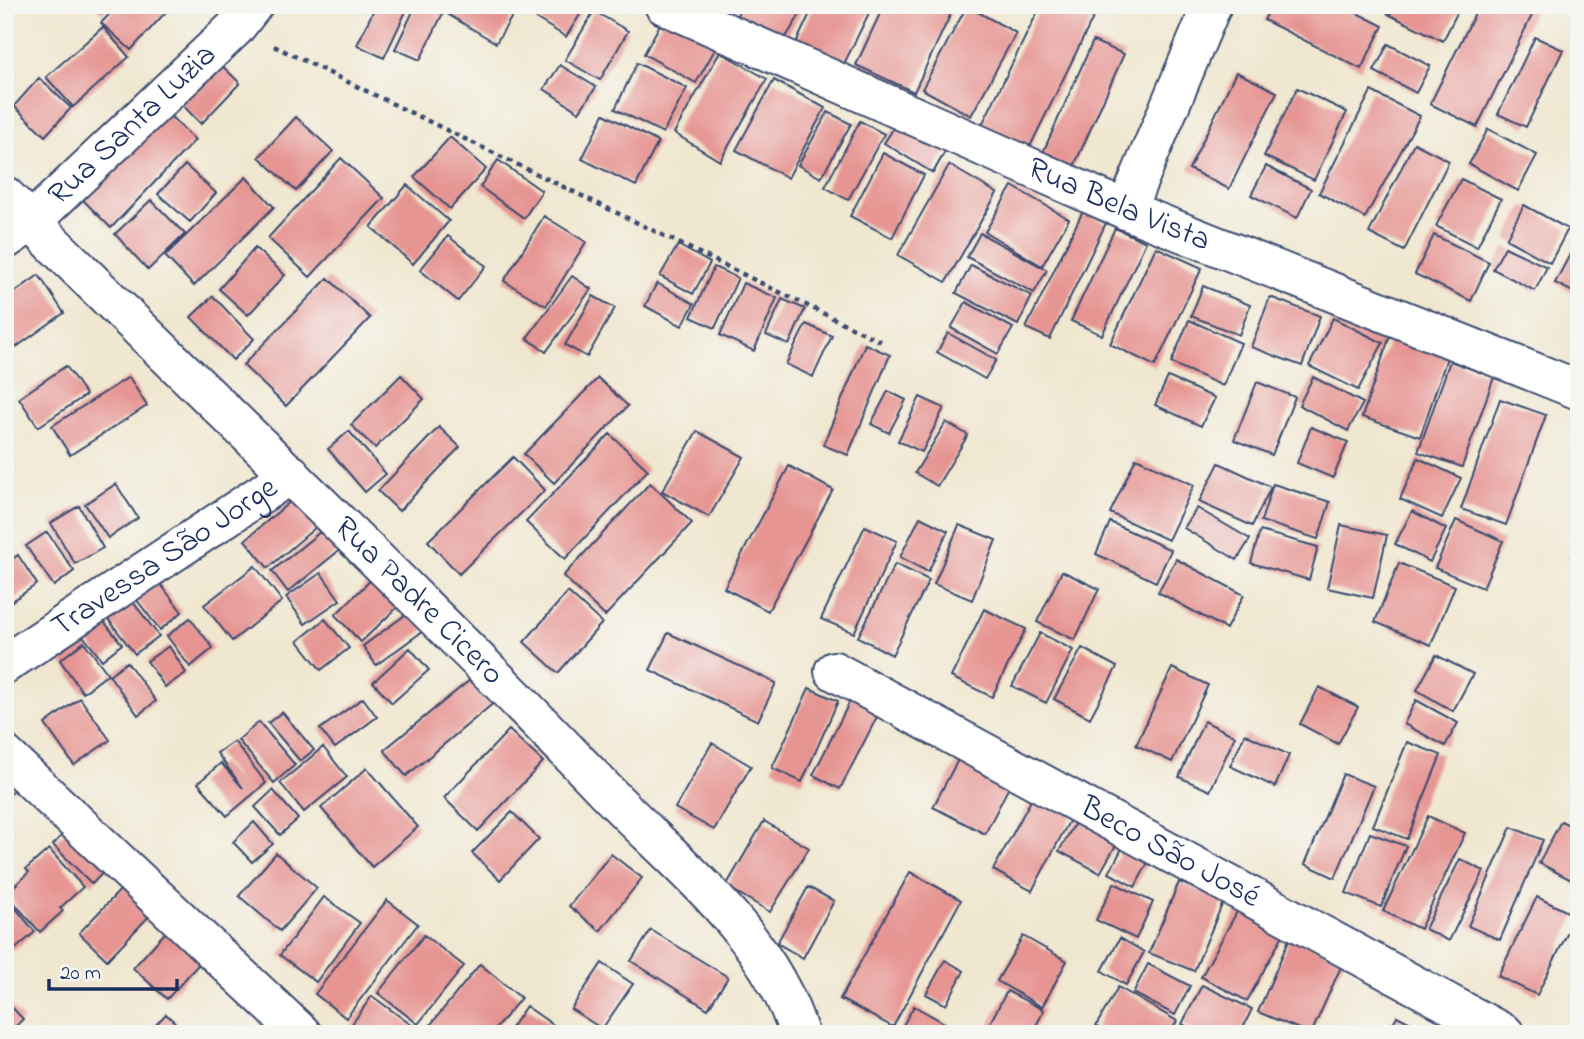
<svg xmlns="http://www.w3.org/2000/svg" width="1584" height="1039" viewBox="0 0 1584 1039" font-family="'Indie Flower',sans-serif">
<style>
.building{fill:#e69593}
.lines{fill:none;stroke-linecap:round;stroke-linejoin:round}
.minor-casing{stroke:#3b4b6f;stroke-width:42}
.path{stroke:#3b4b6f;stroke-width:4.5;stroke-dasharray:5 5;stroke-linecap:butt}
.minor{stroke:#fff;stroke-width:38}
.labels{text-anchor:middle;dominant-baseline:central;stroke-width:5;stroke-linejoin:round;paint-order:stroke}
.street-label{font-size:32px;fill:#1b2f5e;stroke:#f6f6f2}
</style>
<rect width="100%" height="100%" fill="#f6f6f2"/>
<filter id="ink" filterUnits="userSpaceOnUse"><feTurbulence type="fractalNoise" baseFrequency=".0143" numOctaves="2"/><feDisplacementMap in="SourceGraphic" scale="14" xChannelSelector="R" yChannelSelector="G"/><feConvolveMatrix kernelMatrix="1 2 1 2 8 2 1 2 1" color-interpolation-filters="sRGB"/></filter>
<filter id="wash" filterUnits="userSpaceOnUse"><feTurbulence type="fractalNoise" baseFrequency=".00686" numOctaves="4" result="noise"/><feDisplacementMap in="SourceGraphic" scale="28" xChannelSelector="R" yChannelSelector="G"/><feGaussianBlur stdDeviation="1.57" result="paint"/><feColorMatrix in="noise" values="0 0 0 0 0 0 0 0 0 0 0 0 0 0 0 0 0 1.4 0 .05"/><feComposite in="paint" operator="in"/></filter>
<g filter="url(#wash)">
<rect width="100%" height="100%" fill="#f0e7d0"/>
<g id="blocks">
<path class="building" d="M94,5H110L102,13Z
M118,5H157L165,13L131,50L101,23Z
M376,5H409L384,58L357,45Z
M416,5H447L420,60L395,49Z
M455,5H501L514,13L496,43L449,15Z
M538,5H568L581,13L566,37L532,16Z
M743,5H806L779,48L734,20Z
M814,5H873L842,68L795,45Z
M884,5H955L914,92L856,65Z
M1041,5H1077L1095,14L1025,157L978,133Z
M1272,5H1341L1383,26L1361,69L1264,20Z
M1393,5H1461L1443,41L1388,14Z
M1479,5H1537L1477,127L1430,104Z
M967,6L1016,33L971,116L922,89Z
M594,11L628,31L600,80L565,60Z
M664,17L717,46L696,83L644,54Z
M103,27L129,57L73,107L46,77Z
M1535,37L1563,50L1526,127L1498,114Z
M1093,41L1124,54L1071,173L1040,159Z
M1388,44L1430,66L1416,93L1374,71Z
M720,52L767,79L720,161L674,133Z
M215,59L240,83L201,124L176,98Z
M637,63L687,88L663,133L615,109Z
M560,65L596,87L579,112L544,89Z
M1236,72L1277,92L1229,189L1189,169Z
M39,78L71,108L45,136L14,106Z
M774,80L825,108L788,178L736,150Z
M1297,88L1347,112L1314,180L1264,156Z
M1371,91L1420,116L1365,218L1319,193Z
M162,108L195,140L111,228L78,195Z
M828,112L851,124L821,178L798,165Z
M604,114L658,142L636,186L582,159Z
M296,117L333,151L296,191L259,157Z
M901,117L948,146L933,173L884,143Z
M860,121L884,134L848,200L825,187Z
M1488,129L1537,155L1518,191L1469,164Z
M450,137L486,169L450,209L414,177Z
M1414,143L1449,161L1404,251L1369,233Z
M883,153L924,175L892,238L850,216Z
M341,158L384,198L310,277L268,238Z
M498,160L542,191L524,218L480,187Z
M185,165L216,193L190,222L158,194Z
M949,165L997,193L946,282L898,255Z
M1266,166L1311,189L1297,218L1251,195Z
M246,177L274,207L194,286L165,256Z
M1461,179L1501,199L1477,247L1436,226Z
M407,185L449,221L413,264L371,227Z
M1012,186L1069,219L1042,266L985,232Z
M151,200L185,234L148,270L115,234Z
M1524,205L1568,229L1550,263L1506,239Z
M1083,211L1106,223L1050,339L1026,328Z
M544,216L586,242L546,306L504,281Z
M1115,228L1146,242L1102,335L1071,321Z
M980,233L1047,270L1034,293L967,257Z
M1434,235L1489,262L1471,301L1415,274Z
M448,236L486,266L458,301L420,270Z
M1579,237V295L1555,283Z
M678,245L710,263L693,294L660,276Z
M1156,247L1202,268L1155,366L1110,344Z
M1505,247L1547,267L1535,291L1493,269Z
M255,248L285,275L248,315L219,289Z
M971,265L1032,296L1018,325L956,293Z
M714,267L738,278L715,328L691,317Z
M39,275L64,313L5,355V299Z
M572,276L591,289L546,352L527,338Z
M328,278L370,318L286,406L243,365Z
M657,283L694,304L682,326L645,306Z
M743,283L777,298L754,351L720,335Z
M1203,286L1250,305L1239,335L1191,316Z
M213,296L254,339L233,360L191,317Z
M593,296L615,308L587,357L565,345Z
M1270,297L1320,316L1302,366L1251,347Z
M782,299L805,309L789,345L766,335Z
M966,302L1013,328L998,354L951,328Z
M1333,318L1383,343L1358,390L1309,366Z
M1189,320L1241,343L1223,386L1171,363Z
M806,324L832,336L813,377L786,364Z
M1392,330L1450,349L1420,437L1362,417Z
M948,333L996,360L985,379L937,352Z
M865,344L890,355L848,455L823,445Z
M1450,361L1494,377L1462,467L1418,452Z
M66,366L86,395L38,427L19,398Z
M401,375L424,399L375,448L351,425Z
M129,377L147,406L70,455L52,426Z
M1168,377L1215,398L1201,426L1155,405Z
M1313,377L1363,403L1348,431L1299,405Z
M598,378L628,406L554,483L524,454Z
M1257,382L1295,397L1272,455L1234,440Z
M888,391L906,400L889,433L871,424Z
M920,397L944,408L922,452L898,441Z
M1500,399L1546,415L1506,525L1461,509Z
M946,422L968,435L937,486L915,473Z
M439,427L460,447L399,511L378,491Z
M1311,427L1348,442L1333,478L1297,463Z
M349,431L386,474L365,492L328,449Z
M697,431L744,457L709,517L662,491Z
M610,434L648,470L565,559L526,522Z
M513,457L545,490L459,574L428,541Z
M1136,458L1194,485L1168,540L1110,513Z
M1418,458L1461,478L1442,518L1400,499Z
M1219,463L1271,487L1252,526L1199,502Z
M789,466L833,490L768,611L724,588Z
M650,483L692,523L605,616L563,576Z
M116,484L138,518L108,538L85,504Z
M1273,484L1330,502L1318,539L1261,521Z
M299,494L323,521L268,568L245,540Z
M79,506L103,548L75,564L51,523Z
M1197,508L1250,539L1237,560L1184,528Z
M1412,511L1446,529L1430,562L1395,544Z
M920,517L948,531L928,572L900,557Z
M1456,520L1503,541L1483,588L1435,568Z
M1110,522L1171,550L1156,582L1096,554Z
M330,524L347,544L288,592L272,571Z
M959,525L996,540L972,600L934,584Z
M1341,525L1387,535L1373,598L1327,588Z
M865,526L897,541L854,633L821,619Z
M1260,531L1318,547L1309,580L1251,563Z
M47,532L74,571L54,586L26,546Z
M1579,542V559L1572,556Z
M18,555L37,584L5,606V564Z
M1176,559L1244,595L1226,629L1158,592Z
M1399,563L1455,586L1431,645L1375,622Z
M895,564L929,580L892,655L858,637Z
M255,566L282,601L232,641L204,605Z
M1062,571L1099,589L1075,640L1037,622Z
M152,573L182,612L160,630L130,591Z
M321,573L340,600L305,624L286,597Z
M378,573L405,600L361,642L335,615Z
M568,592L602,623L558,673L524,642Z
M126,593L159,636L135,654L102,611Z
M420,604L434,623L376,665L363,646Z
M93,608L122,644L102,660L73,623Z
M984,609L1026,629L992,697L951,677Z
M190,618L213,648L190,667L167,636Z
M325,619L349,648L321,670L298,641Z
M668,633L776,683L758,721L650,670Z
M1040,633L1073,650L1046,703L1012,686Z
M84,642L108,674L83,693L60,660Z
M169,646L186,673L165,687L147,661Z
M410,648L429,670L392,703L373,682Z
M1082,648L1117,667L1090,718L1054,699Z
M1436,655L1473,674L1453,711L1417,690Z
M127,662L156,701L138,715L109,675Z
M1172,668L1208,685L1172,762L1136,745Z
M476,675L496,701L406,776L384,750Z
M1319,687L1358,707L1338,744L1300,724Z
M809,688L838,701L802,782L772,768Z
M853,695L881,709L840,789L813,775Z
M80,698L110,740L74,765L45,724Z
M363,698L377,717L335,748L320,729Z
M1416,700L1458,723L1445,746L1404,724Z
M282,712L314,750L300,761L268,723Z
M1204,721L1235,736L1210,791L1179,777Z
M259,722L295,765L274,783L238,740Z
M509,730L543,762L478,831L444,798Z
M1245,734L1289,755L1275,787L1230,766Z
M234,741L266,783L227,816L198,783L221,763L243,788L217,753Z
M1407,742L1441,755L1407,839L1373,826Z
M712,743L751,766L714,830L675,808Z
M323,747L347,777L304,812L280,783Z
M962,752L1013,779L985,834L933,807Z
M367,768L418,827L372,867L321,808Z
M5,771L19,784L5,799Z
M1343,774L1374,786L1335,878L1305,864Z
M273,790L298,819L280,835L255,807Z
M1036,791L1074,812L1032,891L993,870Z
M1082,811L1123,833L1100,873L1059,851Z
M512,812L539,839L500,880L472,853Z
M1428,816L1465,833L1420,929L1383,911Z
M764,821L809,848L770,912L726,886Z
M1561,821L1579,830V884L1539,863Z
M254,822L273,844L252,862L233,842Z
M69,827L109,866L92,884L53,845Z
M1511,827L1543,840L1500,940L1468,926Z
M1370,833L1406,846L1381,907L1346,893Z
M1127,839L1153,853L1135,887L1109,873Z
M49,849L83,887L60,908L63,911L40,932L6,894L29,872L26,869Z
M276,853L317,888L280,931L239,896Z
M611,854L642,878L600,931L569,906Z
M1460,859L1484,871L1449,941L1425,929Z
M910,872L961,900L893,1027L840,999Z
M128,882L156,909L107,960L79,933Z
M1179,882L1224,900L1194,971L1149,953Z
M1114,883L1153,902L1136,939L1096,920Z
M808,887L834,901L803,958L777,943Z
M324,897L360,923L316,982L280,955Z
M1537,897L1576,916L1537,995L1498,976Z
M1244,899L1289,924L1247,1001L1201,977Z
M387,900L418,924L346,1018L315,994Z
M10,901L35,932L13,951L5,941V905Z
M173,924L207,955L167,999L133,968Z
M651,930L728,977L708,1009L631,961Z
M424,935L464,966L418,1024L378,993Z
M1023,936L1067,961L1042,1007L997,981Z
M1290,937L1344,960L1311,1034L1258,1012Z
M1120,938L1144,952L1126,985L1102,971Z
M945,960L964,971L946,1005L926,994Z
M602,963L633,984L602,1029L571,1009Z
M480,964L521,998L491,1034H423Z
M1148,964L1190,986L1175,1015L1133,993Z
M1202,985L1252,1009L1240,1034H1201L1182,1024Z
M1118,987L1177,1021L1170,1034H1110L1096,1026Z
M1007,991L1044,1010L1032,1034H984Z
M372,996L417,1029L414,1034H365L352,1024Z
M5,1000L23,1019L8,1034H5Z
M526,1006L562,1031L560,1034H507Z
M914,1006L964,1034H898Z
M166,1014L187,1034H147Z
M1397,1016L1432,1034H1387Z"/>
</g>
</g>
<g filter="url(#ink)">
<use href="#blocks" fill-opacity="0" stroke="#3b4b6f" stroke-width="2"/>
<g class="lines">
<defs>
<g id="minor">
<path id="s1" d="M664,5L1126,210L1579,390"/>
<path id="s2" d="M5,196C203,394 408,584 601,786C672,861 768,931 799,1034"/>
<path d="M1126,210L1212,5"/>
<path id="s3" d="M5,240L31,222L235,28L253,5"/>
<path id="s4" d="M5,664L291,474"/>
<path id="s5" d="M834,671L1505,1034"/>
<path d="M5,755L302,1034"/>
</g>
</defs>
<use href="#minor" class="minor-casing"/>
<path class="path" d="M274,46L882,342"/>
<use href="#minor" class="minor"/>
</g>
</g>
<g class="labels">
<g class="street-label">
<text stroke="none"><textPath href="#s3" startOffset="172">Rua Santa Luzia</textPath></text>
<text stroke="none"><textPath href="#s1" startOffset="497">Rua Bela Vista</textPath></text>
<text stroke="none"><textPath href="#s4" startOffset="192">Travessa São Jorge</textPath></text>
<text stroke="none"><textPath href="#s2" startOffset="579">Rua Padre Cicero</textPath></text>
<text stroke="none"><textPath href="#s5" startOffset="382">Beco São José</textPath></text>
</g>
</g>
<rect width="1584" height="1039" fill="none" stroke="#f6f6f2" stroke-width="28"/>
<path d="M49 979v10h128v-10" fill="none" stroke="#1b2f5e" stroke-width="3.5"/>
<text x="60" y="979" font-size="21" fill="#1b2f5e" stroke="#f6f6f2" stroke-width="5" paint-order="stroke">20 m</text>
</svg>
